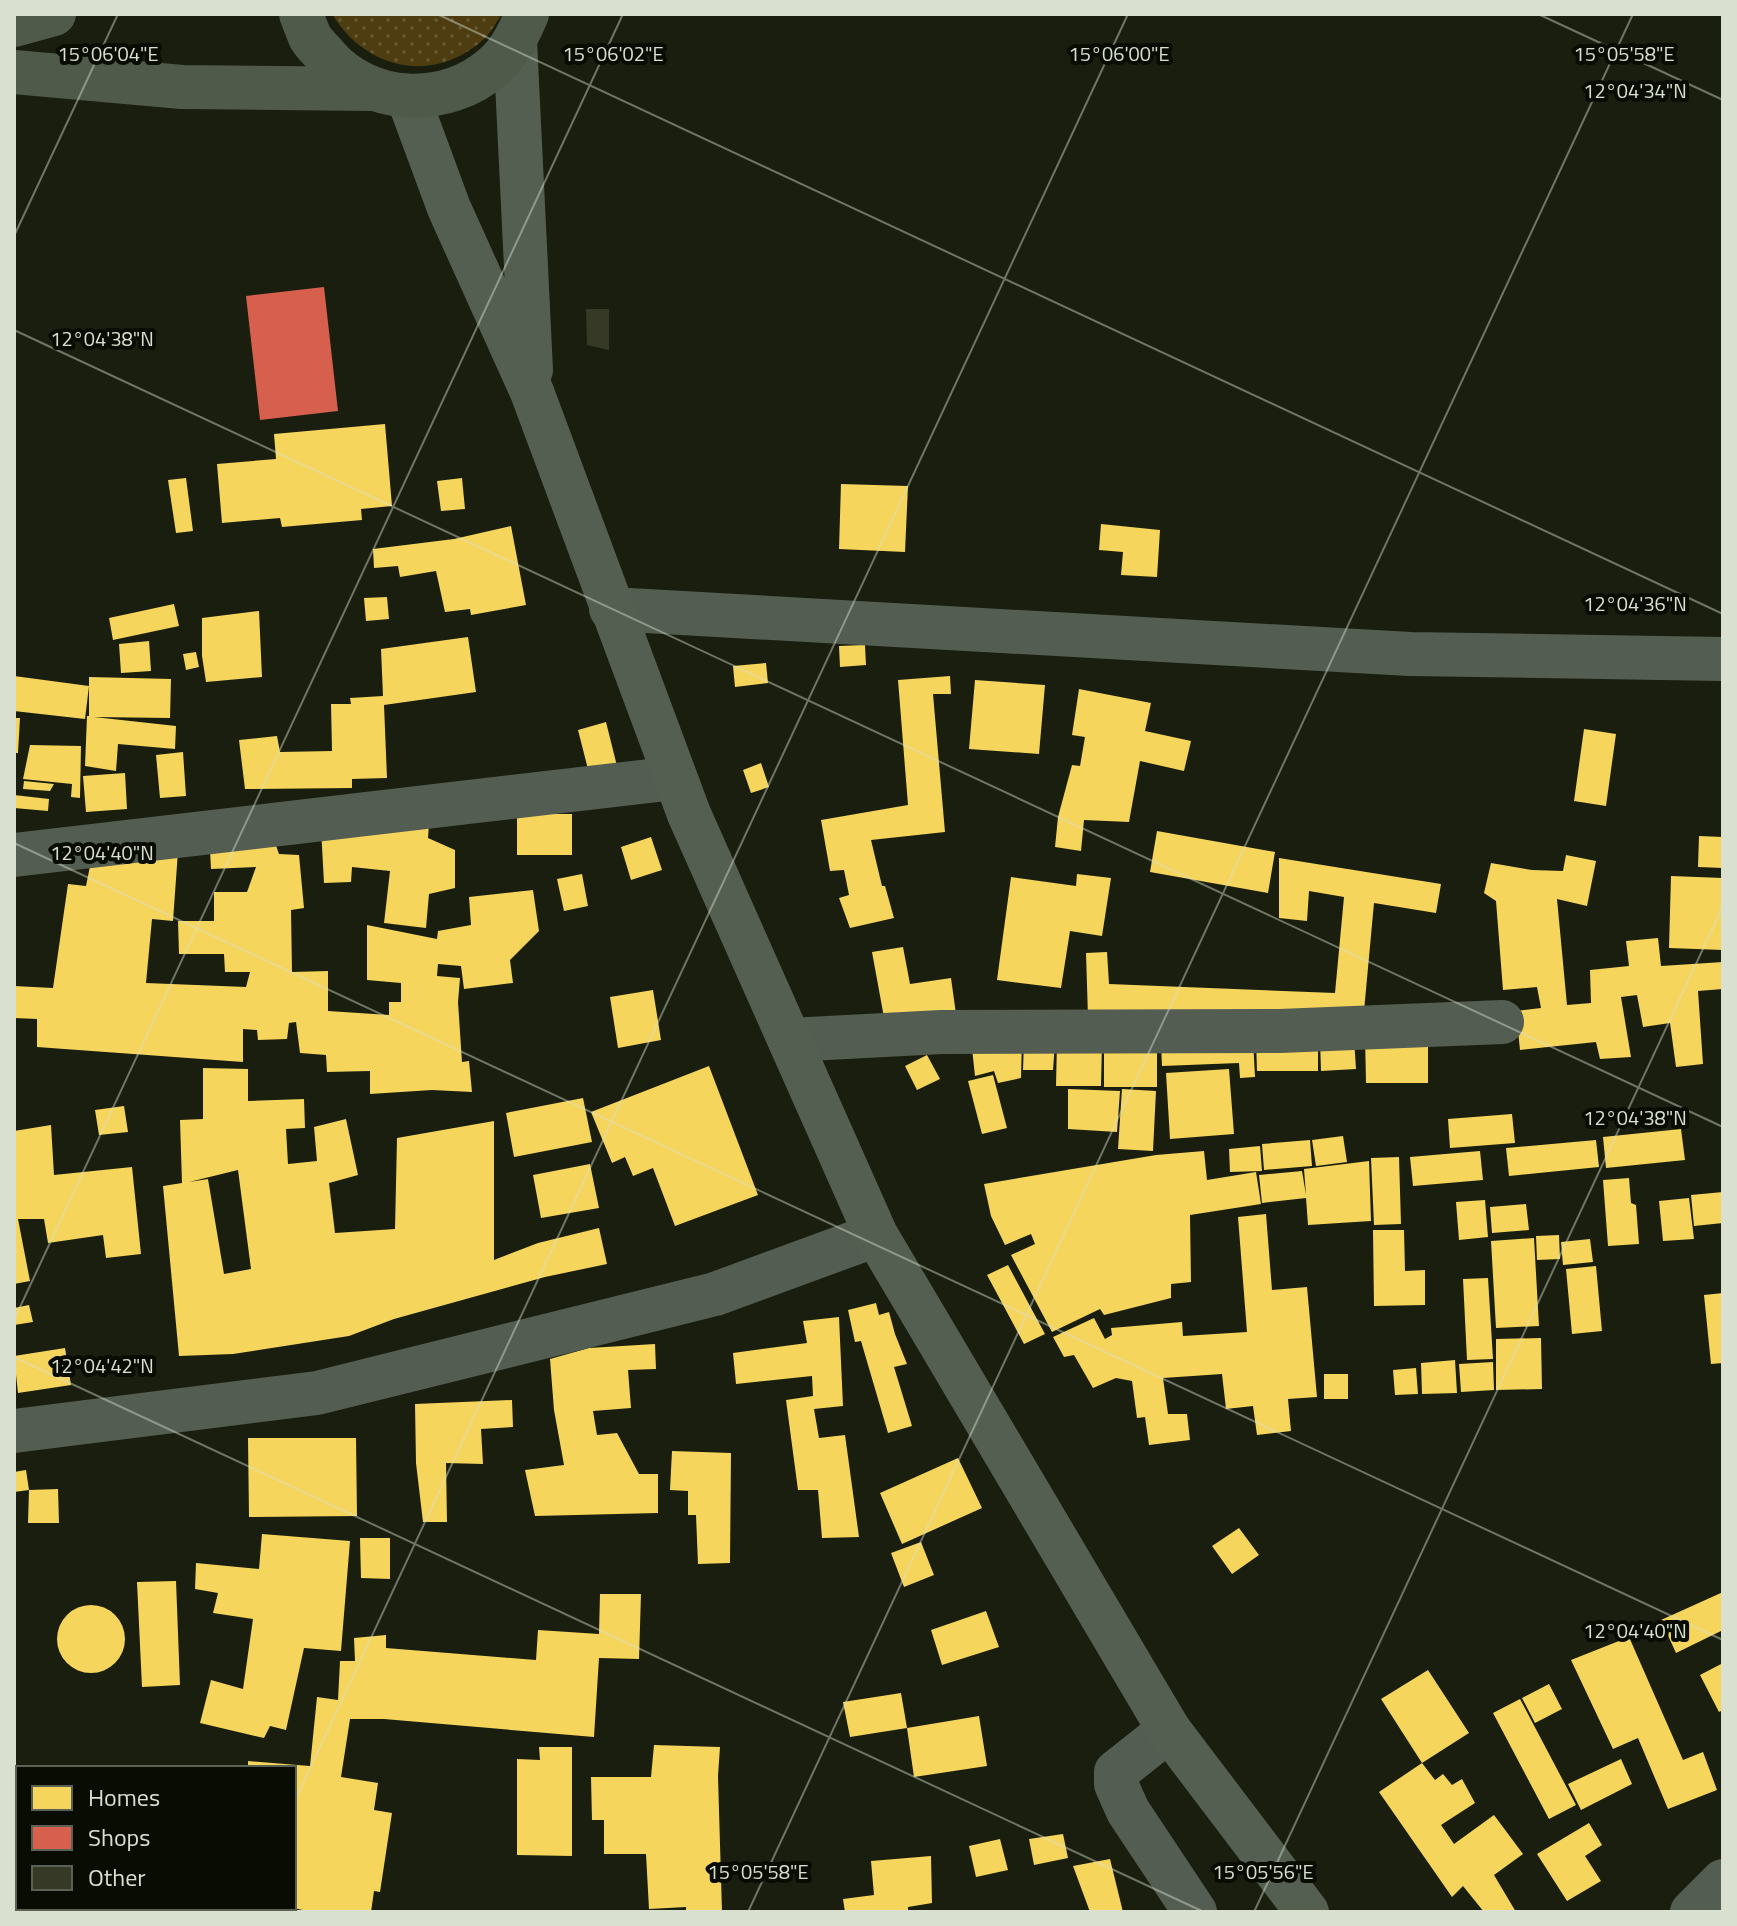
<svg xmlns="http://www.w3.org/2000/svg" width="1737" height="1926" viewBox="0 0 1737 1926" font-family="'Titillium Web',sans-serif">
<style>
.grass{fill:url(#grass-dots)}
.homes{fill:#f6d55c;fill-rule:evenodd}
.shops{fill:#d6604d}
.building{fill:#373927}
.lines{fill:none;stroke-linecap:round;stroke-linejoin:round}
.street{stroke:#545d52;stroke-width:44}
.secondary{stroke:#555f51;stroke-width:44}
.highway{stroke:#505a4a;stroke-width:44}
.ticks{fill:none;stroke:#d9e0cf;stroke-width:2;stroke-opacity:0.45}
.ticks-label{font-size:20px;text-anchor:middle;fill:#d9e0cf;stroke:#080c03;stroke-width:8;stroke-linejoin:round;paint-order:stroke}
</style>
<defs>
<pattern id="grass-dots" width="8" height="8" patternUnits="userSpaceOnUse" patternTransform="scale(2)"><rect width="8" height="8" fill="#4d3d11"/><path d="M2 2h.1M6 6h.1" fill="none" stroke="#665933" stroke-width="1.8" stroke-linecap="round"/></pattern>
</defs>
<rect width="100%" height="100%" fill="#191e0f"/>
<path class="grass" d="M332,14H502C496,22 491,33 484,39C434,85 366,70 332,14Z"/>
<path class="homes" d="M385,424L392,506L361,509L362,520L282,527L280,518L222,523L217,464L276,459L274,434Z
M186,478L193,531L176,533L168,480Z
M462,478L465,509L441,511L437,481Z
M841,484L908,486L905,552L839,549Z
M1101,524L1160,530L1157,577L1121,575L1123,552L1099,550Z
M511,526L526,605L471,615L470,609L445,612L436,571L400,577L398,566L374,568L373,549L454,539Z
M387,597L389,619L366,621L364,598Z
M174,604L179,626L113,640L109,618Z
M259,611L262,677L206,682L202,656V618Z
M468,637L476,692L384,705L387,778L352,779V788L245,789L239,740L277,736L280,752L332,751L331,704H351L350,698L383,696L381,649Z
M149,641L151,671L121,673L119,644Z
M865,645L866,665L840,667L839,646Z
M196,652L199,667L186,670L183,654Z
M766,663L768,683L735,687L733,666Z
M14,676L89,686L85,719L14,711Z
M950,676L951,694H933L945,832L871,840L882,886H885L894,918L850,928L839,898L849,895L844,870L830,871L821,820L908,805L898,680Z
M89,677L171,679L170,718L94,717L176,726L175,749L118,744L116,771L85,766L87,716H89Z
M975,680L1045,685L1039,754L969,749Z
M1079,689L1151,703L1145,731L1191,741L1184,771L1140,761L1129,822L1084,820L1081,851L1055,847L1058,817L1072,765L1080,766L1085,737L1072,735Z
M14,718H20L18,753H14Z
M606,722L618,770L590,777L578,730Z
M1584,729L1616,734L1606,806L1574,801Z
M30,745L81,746L80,798L71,797L72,784L23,779Z
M183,752L186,796L160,798L156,755Z
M761,763L769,787L751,793L743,770Z
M125,773L127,809L86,812L83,776Z
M24,781L54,784L50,791L23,789Z
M14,795L49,799L48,811L14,808Z
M517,814H572V855H517Z
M429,824L428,838L455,850V888L429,894L426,928L384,923L390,871L352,867L351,882L324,883L321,828Z
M1157,831L1275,852L1268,893L1150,872Z
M1699,836L1723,837V868L1698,867Z
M651,837L662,870L631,880L621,847Z
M274,840L279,854L299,855L304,908L291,910L292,972L328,971V1011L389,1015V1002H401V983L367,980V925L437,939L438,931L471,925L469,897L533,890L539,931L510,960L513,983L464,989L461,966L438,964L437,976L460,978L458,1002L462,1062L469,1061L472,1092L432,1090L370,1094V1071L327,1072L326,1055L300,1053L296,1022L289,1023L287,1039L258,1040L257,1030L243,1029V1062L37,1047V1019L14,1018V986L53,988L68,884L86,886L92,856L178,851L173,921L152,919L146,983L246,987L250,972H225L224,954H179L178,921H214V892H247L256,867L211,869L210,850Z
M1566,855L1596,861L1587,906L1557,899L1567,1005L1591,1003L1590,970L1629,966L1626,941L1658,938L1661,966L1723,962V989L1698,991L1703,1064L1676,1067L1670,1023L1643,1027L1637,995L1621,997L1631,1057L1600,1059L1596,1042L1520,1050L1516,1011L1541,1008L1537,987L1503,990L1496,901L1484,893L1491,863L1532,870L1563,871Z
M1279,858L1441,884L1436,913L1374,903L1363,1022L1088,1017L1086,953L1107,952L1109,984L1335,993L1344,897L1309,891L1307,921L1279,918Z
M582,874L588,906L564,911L557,879Z
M1077,874L1111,878L1102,936L1070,931L1061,988L997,980L1011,877L1076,886Z
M1671,876L1723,878V950L1669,948Z
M903,947L910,984L951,978L956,1014L885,1023L872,952Z
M653,990L661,1040L618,1048L610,997Z
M1428,1035V1083H1366L1365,1036Z
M1354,1038L1356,1069L1321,1071L1320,1040Z
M971,1039H1022L1021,1078L998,1083L994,1071L975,1076Z
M1253,1039L1255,1077L1240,1078L1239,1063L1162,1066L1161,1043Z
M1318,1039V1071H1257L1256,1040Z
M1024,1041L1055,1043L1053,1070H1023Z
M1057,1041L1102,1043L1101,1086H1056Z
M1104,1044L1157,1045V1087H1104Z
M927,1055L940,1079L917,1090L905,1066Z
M709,1066L758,1195L675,1226L653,1168L633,1176L625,1157L612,1163L591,1112Z
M203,1068L248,1069V1101L304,1099L305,1128L286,1129L288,1164L317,1161L314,1127L346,1119L358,1175L329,1183L335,1233L395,1229L397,1138L494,1121V1260L538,1243L599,1228L607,1264L545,1277L394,1319L349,1336L233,1354L179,1356L163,1186L182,1183L180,1120L203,1119ZM238,1170L251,1269L224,1274L208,1179L189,1182Z
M1229,1069L1234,1134L1170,1139L1166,1073Z
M993,1075L1007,1128L982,1134L968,1081Z
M1068,1089L1120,1091L1117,1132L1068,1129Z
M1122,1089L1156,1091L1153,1151L1118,1149Z
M583,1098L592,1142L514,1157L506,1113Z
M124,1106L128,1132L99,1135L95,1110Z
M1512,1114L1515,1143L1450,1148L1448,1119Z
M51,1125L54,1175L132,1167L141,1254L106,1258L103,1235L48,1243L44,1219H18L30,1281L14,1284V1131Z
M1681,1129L1685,1160L1606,1168L1603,1137Z
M1343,1136L1347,1162L1316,1166L1312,1140Z
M1310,1140L1312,1166L1264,1170L1262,1144Z
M1596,1140L1599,1167L1509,1176L1506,1148Z
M1260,1146L1262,1171L1230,1172L1229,1149Z
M1204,1151L1207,1180L1256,1172L1261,1204L1190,1215L1191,1282L1171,1284V1298L1104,1315L1100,1309L1052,1332L1011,1255L1035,1244L1031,1234L1005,1245L991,1216L984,1184L1156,1155Z
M1480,1151L1483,1180L1413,1186L1410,1157Z
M1399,1157L1401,1224L1374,1225L1371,1158Z
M1369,1161L1371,1221L1308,1225L1306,1198L1262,1203L1259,1175L1302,1171L1306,1195L1304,1169Z
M590,1164L599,1208L541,1218L533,1175Z
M1629,1178L1631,1203L1636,1205L1639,1244L1608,1246L1603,1180Z
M1723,1192V1223L1694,1226L1691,1195Z
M1689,1198L1694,1239L1663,1241L1659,1201Z
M1485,1200L1488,1237L1459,1240L1456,1202Z
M1526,1204L1529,1230L1492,1233L1490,1207Z
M1266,1214L1272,1290L1307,1287L1317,1397L1288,1399L1291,1431L1257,1435L1253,1406L1226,1409L1222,1374L1163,1378L1168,1414H1187L1190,1440L1149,1445L1145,1417L1137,1418L1132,1381L1116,1378L1093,1388L1074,1355L1064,1357L1053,1337L1094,1318L1105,1339L1112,1335L1111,1328L1182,1322L1183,1336L1247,1332L1238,1217Z
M1373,1230H1404L1405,1271L1425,1270V1305L1374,1306Z
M1559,1235L1560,1259L1537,1260L1536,1236Z
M1534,1238L1539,1326L1496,1328L1491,1241Z
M1590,1239L1593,1262L1563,1265L1561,1242Z
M1008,1265L1045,1334L1024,1344L987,1275Z
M1596,1266L1602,1331L1572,1334L1566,1269Z
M1488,1278L1493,1359L1467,1360L1463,1279Z
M1723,1293V1363L1711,1364L1704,1295Z
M876,1303L879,1315L889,1312L895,1334L907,1364L894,1367L912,1426L888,1433L861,1341L855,1342L848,1310Z
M29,1305L33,1322L14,1325V1308Z
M839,1317L843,1406L814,1409L819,1438L845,1435L859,1537L822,1538L818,1490H798L786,1400L813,1396L812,1376L736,1384L733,1353L807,1343L803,1321Z
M1541,1338L1542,1389L1496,1390V1339Z
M655,1344L656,1369L628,1370L631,1408L593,1411L597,1435L617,1433L639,1474H658V1513L535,1516L525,1470L564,1465L554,1410L550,1359L589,1348Z
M65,1348L71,1385L18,1393L14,1356Z
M1455,1360L1457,1393L1422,1394L1421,1363Z
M1493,1362L1494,1390L1461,1392L1459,1364Z
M1416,1368L1418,1394L1395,1395L1393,1370Z
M1324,1374H1348V1399H1324Z
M512,1400L513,1427L481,1429L483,1464L446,1463L447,1522H423L416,1463L415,1404Z
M248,1438H356L357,1516L249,1517Z
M672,1451L731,1453L730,1563L698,1564L696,1515H688V1491L670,1490Z
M958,1458L982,1508L902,1544L880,1493Z
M26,1470L29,1490L58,1489L59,1523H28L29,1490L14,1492V1472Z
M1239,1528L1259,1555L1232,1574L1212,1546Z
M262,1534L350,1541L341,1651L304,1648L286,1730L270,1726L264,1738L200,1723L211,1680L243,1689L253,1619L213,1613L218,1593L195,1589L196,1563L259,1569Z
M360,1538H390V1579L361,1578Z
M921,1542L934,1575L904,1587L891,1553Z
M176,1581L180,1685L142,1687L137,1582Z
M1723,1592V1630L1676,1653L1661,1620Z
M600,1594H641L639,1659L599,1658L594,1737L384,1719H350L341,1777L378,1783L374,1810L392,1813L380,1892L374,1891L371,1912H311L294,1908V1768H248V1761L310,1766L317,1697L338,1700L340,1661H355L354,1638L386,1635V1648L536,1660L538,1630L599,1634Z
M57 1639a34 34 0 1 1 68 0a34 34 0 1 1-68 0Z
M986,1611L999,1647L942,1665L931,1630Z
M1629,1637L1683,1760L1703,1752L1717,1790L1668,1809L1638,1738L1613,1749L1571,1660Z
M1723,1663V1710L1719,1712L1700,1675Z
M1428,1670L1469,1733L1422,1763L1435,1780L1443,1774L1452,1785L1462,1779L1475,1803L1441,1825L1454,1844L1494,1815L1523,1854L1494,1875L1516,1912H1484L1463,1886L1452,1897L1379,1792L1422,1763L1381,1699Z
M1549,1684L1562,1709L1535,1723L1522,1698Z
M901,1693L907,1728L850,1737L843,1702Z
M1520,1699L1576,1805L1549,1819L1493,1713Z
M979,1716L987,1766L914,1777L907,1728Z
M654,1745L720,1747L718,1776L722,1912H686V1907L649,1909L646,1854H604V1820H592L591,1777H651Z
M539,1747H572V1856L517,1855V1759L540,1760Z
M1621,1759L1632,1784L1581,1810L1568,1784Z
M1589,1823L1602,1845L1585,1856L1601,1881L1567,1901L1537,1854Z
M1063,1834L1068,1858L1034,1865L1029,1839Z
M1000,1839L1008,1870L976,1877L969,1846Z
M931,1856L932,1903L908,1907V1912H845L843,1899L874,1895L871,1861Z
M1110,1859L1123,1912H1090L1073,1866Z
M31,1908H61V1912H31Z"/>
<path class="shops" d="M324,287L338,411L260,420L246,296Z"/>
<path class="building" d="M586,309H609V350L587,345Z"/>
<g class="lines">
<path class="street" d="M611,609L1410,654L1723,659
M14,855L675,778
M790,1040L941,1032L1280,1031L1502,1022
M14,1431L317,1393L715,1294L876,1235
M1169,1730L1116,1772V1784L1128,1811L1195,1912
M1692,1912L1723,1881"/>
<path class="secondary" d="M515,41L531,370
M408,97L449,208L532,392L689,814L876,1235L1169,1730L1307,1912"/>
<path class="highway" d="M301,14C304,22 307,30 310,37C314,44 321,50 326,56C368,105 446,109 494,66C510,52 519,33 527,14
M14,25L54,14
M14,72L182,87L372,89"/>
</g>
<path class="ticks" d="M437,14L1723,614M1538,14L1723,100M14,236L118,14M14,330L1723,1127M14,843L1723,1640M14,1320L623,14M14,1357L1204,1912M294,1803L1128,14M14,1870L18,1872M95,1908L103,1912M243,1912L245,1908M748,1912L1633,14M1254,1912L1723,906"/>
<g class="ticks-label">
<text x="613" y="61">15°06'02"E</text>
<text x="1119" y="61">15°06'00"E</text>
<text x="1624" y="61">15°05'58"E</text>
<text x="108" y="61">15°06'04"E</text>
<text x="1635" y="98">12°04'34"N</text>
<text x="102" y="346">12°04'38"N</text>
<text x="1635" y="611">12°04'36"N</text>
<text x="102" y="860">12°04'40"N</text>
<text x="1635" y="1125">12°04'38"N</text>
<text x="102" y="1373">12°04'42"N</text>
<text x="1635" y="1638">12°04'40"N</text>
<text x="758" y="1879">15°05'58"E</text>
<text x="1263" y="1879">15°05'56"E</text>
</g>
<rect width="1737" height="1926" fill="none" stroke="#d9e0cf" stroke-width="32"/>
<rect x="16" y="1766" width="280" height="144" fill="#080c03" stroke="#5c6155" stroke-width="2"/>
<rect x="32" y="1786" width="40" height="24" fill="#f6d55c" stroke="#5c6155" stroke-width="2"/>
<text x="88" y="1806" font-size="24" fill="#d9e0cf">Homes</text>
<rect x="32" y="1826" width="40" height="24" fill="#d6604d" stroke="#5c6155" stroke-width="2"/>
<text x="88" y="1846" font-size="24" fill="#d9e0cf">Shops</text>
<rect x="32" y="1866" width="40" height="24" fill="#373927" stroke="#5c6155" stroke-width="2"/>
<text x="88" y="1886" font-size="24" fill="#d9e0cf">Other</text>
</svg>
